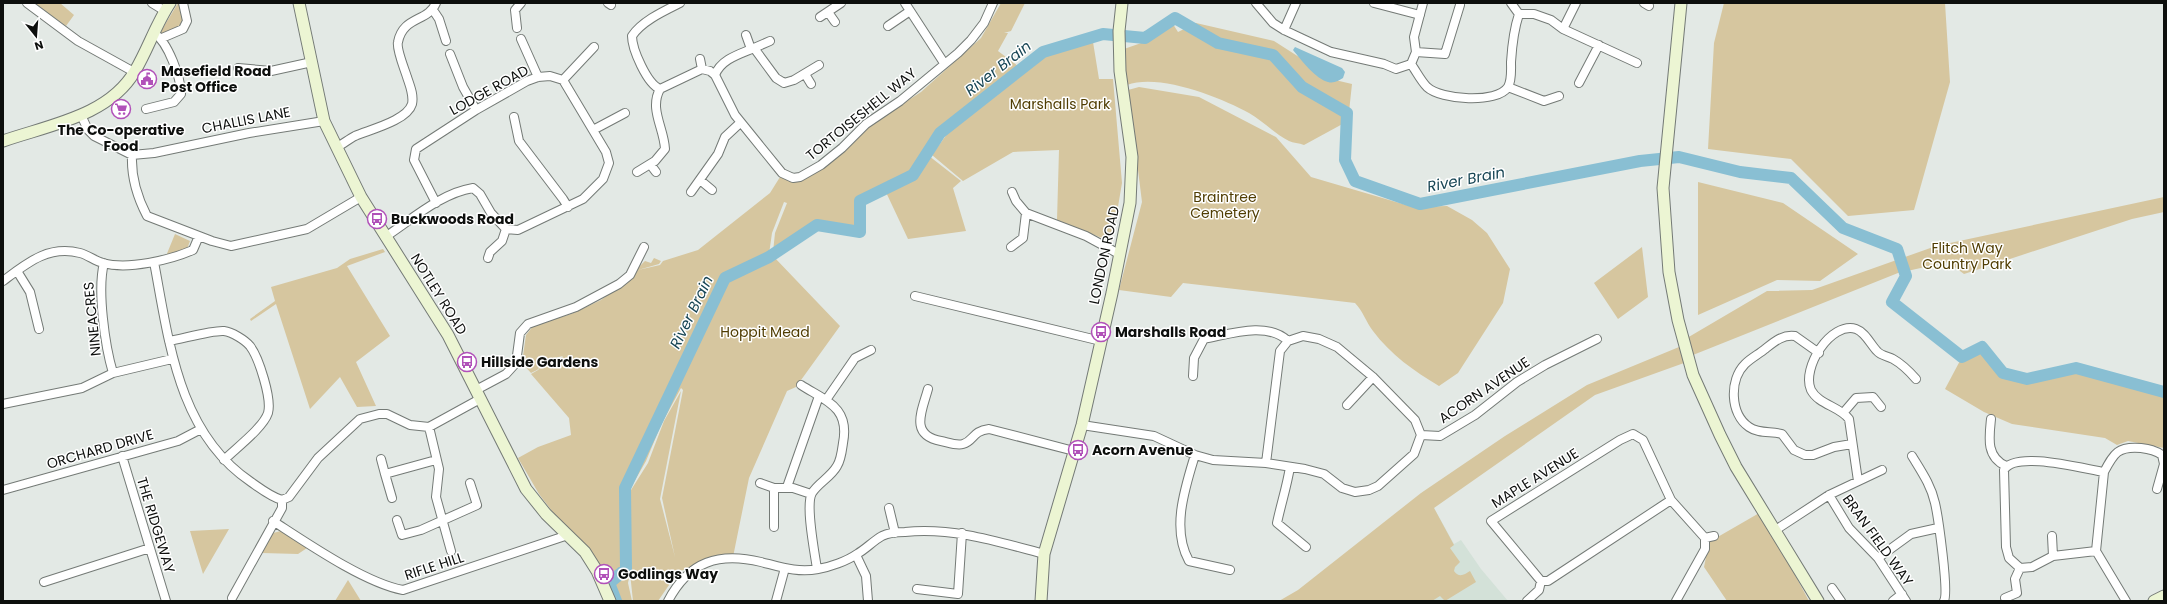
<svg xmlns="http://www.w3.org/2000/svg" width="2167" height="604" viewBox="0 0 2167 604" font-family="Poppins,sans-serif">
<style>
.built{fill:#d3e1d8}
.green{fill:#d6c69f;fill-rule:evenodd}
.water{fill:#89bfd3}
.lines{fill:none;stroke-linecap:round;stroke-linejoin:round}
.river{stroke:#89bfd3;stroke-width:12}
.street-casing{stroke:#747a76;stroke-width:10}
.secondary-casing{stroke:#747a76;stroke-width:13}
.street{stroke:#fff;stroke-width:8}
.secondary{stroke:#ecf5d3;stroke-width:11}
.labels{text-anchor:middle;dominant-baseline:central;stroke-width:3;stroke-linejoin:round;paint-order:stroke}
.poi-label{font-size:14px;font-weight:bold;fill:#0d0f0d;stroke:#fff;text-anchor:start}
.street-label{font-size:14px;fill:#0d0f0d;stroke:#fff}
.park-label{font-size:14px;fill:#503d03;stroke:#fff}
.water-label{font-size:15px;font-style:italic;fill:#184655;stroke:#fff}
</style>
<rect width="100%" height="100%" fill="#e3e9e5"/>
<path class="built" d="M1434,508L1454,544L1461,540L1481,569L1508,601H1326Z"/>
<path class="green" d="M34,3H60L74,15L66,26Z
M178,3C188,23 181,26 163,35L160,33Z
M1001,3H1025L1011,31L1004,33H1008L998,51L1018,66L937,132L924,152L961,181L953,188L966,231L908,239L884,188L859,201L858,229L816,224L773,252L775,233L787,203L784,202L772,233L769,254L723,276L623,487L624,568L614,575L611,569L614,576L608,579L589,552L561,523L539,494L518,458L538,447L571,435L569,418L531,374L538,370L547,360L560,359L563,356L547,360L537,370L531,373L522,363L526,335L533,326L571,314L601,300L617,288L645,261L651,263L654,258L661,261L659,264L638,270L660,265L663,261L698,250L770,193L780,177L794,180L873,123L921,92L981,38Z
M1724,3H1945L1950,82L1914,210L1848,216L1791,159L1708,149L1714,43Z
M1196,23L1274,41L1335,80L1352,84L1348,121L1304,145C1299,143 1293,143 1289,141C1275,134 1263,121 1249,113C1220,97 1159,73 1127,85L1124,49L1147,41L1173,24L1178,32Z
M1093,42L1099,79H1113L1122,183L1112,242L1057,220L1059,150L1013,152L963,181L932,155L947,134L1045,57Z
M1139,87L1199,97L1276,137L1311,177L1413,207L1447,206L1472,220L1487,233L1510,269L1503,303L1458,373L1439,386C1414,371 1391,355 1373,331C1366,322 1363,311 1355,303L1183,283L1171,297L1119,290L1142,202L1128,90Z
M1698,182L1783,203L1858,254L1820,281L1777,280L1698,315Z
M2164,197V212L2132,219L1964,274L1948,262L1898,273L1693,355L1687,338L1767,291L1812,290L1936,246Z
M175,234L190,241L187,249L166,256Z
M1642,247L1648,297L1618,319L1594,283Z
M383,249L385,252L347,266L390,336L356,362L376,406L357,407L340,377L310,409L276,304L251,321L250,319L275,301L271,287L337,268L350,259Z
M774,257L840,326L796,387L787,391L749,478L733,557L712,559L678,572L658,601H633L630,573L628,583L632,601H620L613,583L628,570L627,487L685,373L725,278ZM681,388L683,390L662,498L675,557L660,499L681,391L664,421L648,463L631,490L630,510V489L646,461L661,425Z
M1679,347L1684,363L1595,395L1434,508L1454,545L1450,548L1460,562L1455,567L1454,571C1459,578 1464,575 1470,571L1476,582L1445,601L1440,596L1432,601H1279L1298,590L1421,493L1505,436L1587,385Z
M1982,347L2003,372L2027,379L2076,368L2164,392V448L2128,441L2117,445L2105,438L2012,424L1984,412L1945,389L1962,357Z
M1761,512L1809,601H1727L1704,567L1709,542Z
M229,529L203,574L190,531Z
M281,531L307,548L298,554L262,553L273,533Z
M348,580L361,601H335Z"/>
<path class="water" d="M1295,47L1342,68L1345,72L1343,78C1339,80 1334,84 1328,82C1316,79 1301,60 1293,50Z"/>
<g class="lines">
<path class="river" d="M616,601L609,583L626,569L625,488L725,278L769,257L817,225L860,232V201L913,175L940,133L1043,52L1103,34L1145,38L1175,18L1218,43L1273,55L1302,87L1347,113L1345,160L1355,181L1420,204L1640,161L1679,157L1740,172L1791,178L1843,228L1897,249L1906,276L1892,302L1962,357L1982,347L2003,373L2027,379L2076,368L2164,392"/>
<defs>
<path id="street" d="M27,3L78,41L134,72
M152,3L165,11
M608,3L611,5
M680,3C664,11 642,21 632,36C632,49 647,84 660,89L702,69L710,71L715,75L735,115L782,173L793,178L800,177L821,165L842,148L866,124L900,101L958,53L971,40L984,23L993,3
M905,3L944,63
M1256,3L1273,23L1284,30L1331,52L1384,64L1396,69L1411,64
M1374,3L1420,15
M1423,3L1414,37L1416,52L1411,64C1416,71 1421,81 1427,87C1441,100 1497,104 1508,87C1512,80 1511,70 1511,62C1512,46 1514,29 1519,14L1511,3
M1644,3L1649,6
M433,10L439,19L446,41
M828,12L835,22
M1519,14H1534L1551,20L1563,29L1637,63
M820,17L841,3
M888,26L910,11
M517,28L515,10L521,3
M1563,29L1576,3
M1284,30L1296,3
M746,35L751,49
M162,38L183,29L187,21L183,3
M521,39L538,77
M754,48L770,41
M1416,52L1445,54L1460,5
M450,54L463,87L476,110
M700,59L702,69
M238,68L271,71L312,62
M805,74L811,84
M715,75C721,59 740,54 754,48L776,78L784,83L794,80L819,65
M563,80L594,47
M1579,83L1599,45
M1508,87L1544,101L1559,96
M146,109L174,102L181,94C181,78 168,42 154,33
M81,115L88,130L94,136L132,155L154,153L249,133L324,121
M514,117L519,141L563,199L568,207
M593,130L625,113
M337,147C343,144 349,139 355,136C368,130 407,121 412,104C414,95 410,86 407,77C405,70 396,49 398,42C403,16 428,22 436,3
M132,155C131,177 137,197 147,216L212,241L231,246L307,229L361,197
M650,164L656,172
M637,172L655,161L665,149C664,128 649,109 660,89
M700,180L712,190
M691,192L718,154L725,137L740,123
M1012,192L1016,201L1026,213L1086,236L1119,254
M385,237C411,220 441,193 473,188L480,194L491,213L506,229L518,230L583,199L603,179L609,163L606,152L563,80L550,76L538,77L527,81L476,110L416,149L414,160L436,203
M1011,247L1023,238L1026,213
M488,258L490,252L502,241L506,229
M154,262C169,341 178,433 251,482C261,489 271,497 282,500
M104,263C97,290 105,346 113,373
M17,271L30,292L39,329
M3,281C27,263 48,245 80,253C88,255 95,261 103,263C128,270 170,260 193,250L199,236
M915,296L1101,341
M169,341C182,339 212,330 224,331C232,332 245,340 250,346C259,358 272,399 268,413C263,428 236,448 224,460
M1819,353L1795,336C1783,334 1774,342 1765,349C1759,354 1751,358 1745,364C1729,380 1730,414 1749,427C1759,434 1771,431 1782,434L1794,450L1805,455H1813L1834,447L1852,444
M1193,376L1194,358L1204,339C1230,334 1267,321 1288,341
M801,385C826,401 850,407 843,443C842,450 841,460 837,466C831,477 818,483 812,493C805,505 815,554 817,569
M928,389C922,411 909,435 941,441C947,442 956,446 963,444C974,441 972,431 989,429L1074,451
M476,390L506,374L516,363L520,333L528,324L576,307L619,284L630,275L644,247
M826,400L855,358L871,350
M3,404L82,388L113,373L172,359
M1347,405L1373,377
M1844,412L1856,398L1873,397L1881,407
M1991,419C1989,438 1986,457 2006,466
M1082,425L1154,436L1195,455L1213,460L1266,463L1305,469L1324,474L1342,488L1355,492L1369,490L1378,486L1414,454L1421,435L1415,420L1373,377L1337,347L1319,339L1303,336L1288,341L1280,351L1266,463
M429,427L439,469L436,497L451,551
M1421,435L1440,436L1475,415L1517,382L1545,365L1597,339
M1195,455C1185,488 1171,529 1189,561L1230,570
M122,456L166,601
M1912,456C1921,471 1931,485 1935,503C1938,516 1949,592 1944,601
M381,459L385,474
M1290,467C1287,486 1281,504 1277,523L1306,547
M2104,472C2114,453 2118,446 2141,448C2149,449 2155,450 2162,455L2164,464L2157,489
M1858,481L1849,419C1839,406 1819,405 1811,390C1801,368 1831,321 1856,329C1865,332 1871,345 1877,351C1881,356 1888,356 1893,359C1902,364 1909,371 1916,379
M760,483L774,488H793L811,494
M787,487L819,396
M3,490L178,441L201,429
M1829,495L1849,528L1878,558L1906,601
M392,498L385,474L436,460
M282,500L289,497L318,458L360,419L379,414H387L410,425L429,427L480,399
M1671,500L1548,581H1541L1491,521L1620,440L1633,434L1643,440L1671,500L1705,538
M889,508L895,533
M397,520L402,535L421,530L477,505L470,483
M273,521C307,543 365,583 403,590L568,535
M774,527V488
M1774,531L1829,495L1882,470
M2052,536L2053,556
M1705,538L1714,536
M856,555L866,576L868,601
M1878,558L1911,534L1938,528
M2020,568L2032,567L2053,556L2096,551
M44,582L150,548
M1832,588L1841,601
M917,589L958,594L962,533
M232,598L282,508V500
M2005,598L2017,593L2015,579L2020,568L2009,558L2006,547L2004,470C2015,450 2084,469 2104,472L2096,551L2126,601
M668,601C689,561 719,552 761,562C781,567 798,573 818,569C830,567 847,561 857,554C866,549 873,541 882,536C888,533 898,532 905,532C953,527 999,542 1044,554
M776,601L785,568
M1527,601L1539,590L1541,581
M1676,601L1705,549V538
M1893,601L1902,594"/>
<path id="secondary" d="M299,3L324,121L361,197L448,335L526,489L546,514L585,552L597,571L610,601
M1681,3L1663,188L1669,272L1678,320L1693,375L1720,435L1736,467L1818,601
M3,141C49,125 109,116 135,71C148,49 156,24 170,3
M1041,601L1044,554L1082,425L1112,293L1130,203L1132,157L1120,71L1119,31L1122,3
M2154,601L2164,596"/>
</defs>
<use href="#street" class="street-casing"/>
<use href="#secondary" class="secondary-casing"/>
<use href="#street" class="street"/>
<use href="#secondary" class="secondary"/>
</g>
<defs>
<symbol id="civic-ring" viewBox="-11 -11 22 22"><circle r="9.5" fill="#fff" stroke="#b151b9" stroke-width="1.5"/><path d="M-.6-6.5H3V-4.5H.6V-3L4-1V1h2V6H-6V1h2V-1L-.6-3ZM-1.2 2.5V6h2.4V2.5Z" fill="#b151b9"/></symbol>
<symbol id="supermarket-ring" viewBox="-11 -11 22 22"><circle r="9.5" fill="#fff" stroke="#b151b9" stroke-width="1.5"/><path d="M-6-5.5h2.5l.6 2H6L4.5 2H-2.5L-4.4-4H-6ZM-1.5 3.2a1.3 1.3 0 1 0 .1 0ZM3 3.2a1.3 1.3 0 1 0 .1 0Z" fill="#b151b9"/></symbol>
<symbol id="bus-ring" viewBox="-11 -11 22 22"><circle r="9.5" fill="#fff" stroke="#b151b9" stroke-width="1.5"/><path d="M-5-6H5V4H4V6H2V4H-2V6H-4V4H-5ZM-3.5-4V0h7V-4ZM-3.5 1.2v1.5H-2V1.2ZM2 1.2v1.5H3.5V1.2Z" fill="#b151b9"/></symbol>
</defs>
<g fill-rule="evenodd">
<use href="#civic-ring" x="136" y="68" width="22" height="22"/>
<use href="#supermarket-ring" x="110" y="98" width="22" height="22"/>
<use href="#bus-ring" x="366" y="208" width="22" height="22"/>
<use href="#bus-ring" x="1090" y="321" width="22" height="22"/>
<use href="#bus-ring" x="456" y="351" width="22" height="22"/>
<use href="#bus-ring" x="1067" y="439" width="22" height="22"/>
<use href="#bus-ring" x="593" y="563" width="22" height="22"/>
</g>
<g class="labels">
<g class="poi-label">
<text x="161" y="71">Masefield Road<tspan x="161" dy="16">Post Office</tspan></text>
<text x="121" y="130" text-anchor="middle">The Co-operative<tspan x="121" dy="16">Food</tspan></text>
<text x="391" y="219">Buckwoods Road</text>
<text x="1115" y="332">Marshalls Road</text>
<text x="481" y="362">Hillside Gardens</text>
<text x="1092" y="450">Acorn Avenue</text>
<text x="618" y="574">Godlings Way</text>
</g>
<g class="street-label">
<text transform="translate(489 90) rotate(-29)">LODGE ROAD</text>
<text transform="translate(861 114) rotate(-39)">TORTOISESHELL WAY</text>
<text transform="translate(246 120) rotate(-11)">CHALLIS LANE</text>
<text transform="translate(1104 255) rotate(-78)">LONDON ROAD</text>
<text transform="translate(439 294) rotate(58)">NOTLEY ROAD</text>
<text transform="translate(92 319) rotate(-96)">NINEACRES</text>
<text transform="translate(1484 390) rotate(-34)">ACORN AVENUE</text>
<text transform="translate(100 449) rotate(-16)">ORCHARD DRIVE</text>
<text transform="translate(1535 478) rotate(-32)">MAPLE AVENUE</text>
<text transform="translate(156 525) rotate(73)">THE RIDGEWAY</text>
<text transform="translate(1878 540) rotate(54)">BRAN FIELD WAY</text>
<text transform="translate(434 566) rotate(-18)">RIFLE HILL</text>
</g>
<g class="park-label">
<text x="1060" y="104">Marshalls Park</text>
<text x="1225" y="197">Braintree<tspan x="1225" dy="16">Cemetery</tspan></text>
<text x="1967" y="248">Flitch Way<tspan x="1967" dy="16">Country Park</tspan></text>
<text x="765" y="332">Hoppit Mead</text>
</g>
<g class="water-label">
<text transform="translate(998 68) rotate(-38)">River Brain</text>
<text transform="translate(1466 179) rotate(-11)">River Brain</text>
<text transform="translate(691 312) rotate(-64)">River Brain</text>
</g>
</g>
<rect width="2167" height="604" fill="none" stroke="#0d0f0d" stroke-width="8"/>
<g transform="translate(36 36) rotate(163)" stroke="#ffffff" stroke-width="3" paint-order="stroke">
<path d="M0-3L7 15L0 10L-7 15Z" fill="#0d0f0d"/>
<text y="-6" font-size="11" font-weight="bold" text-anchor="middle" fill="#0d0f0d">N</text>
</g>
</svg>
